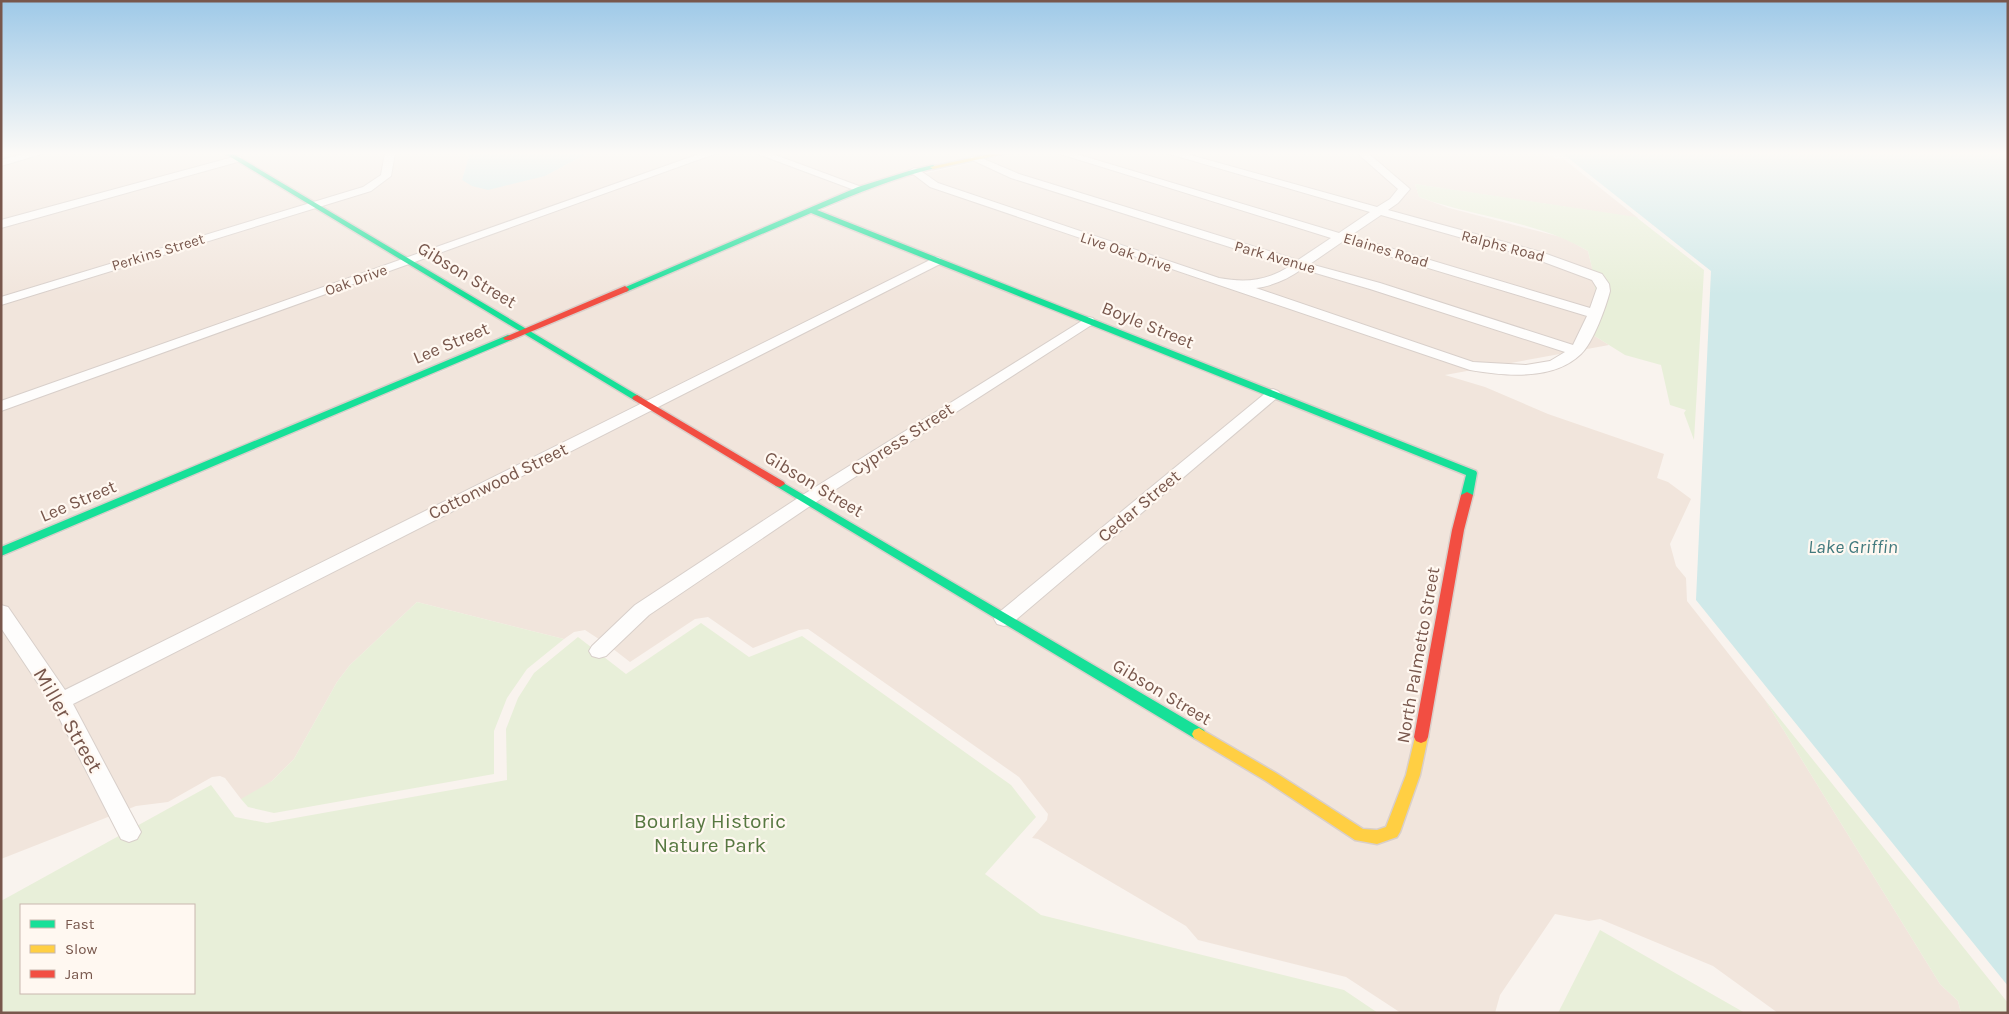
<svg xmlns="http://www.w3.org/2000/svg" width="2009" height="1014" viewBox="0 0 2009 1014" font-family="Karla,sans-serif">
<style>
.residential{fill:#f1e5dc}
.green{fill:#e8efd9;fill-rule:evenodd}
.water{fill:#d0e9e9}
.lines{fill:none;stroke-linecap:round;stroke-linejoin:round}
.street-casing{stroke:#d8cfca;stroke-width:2}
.fast-casing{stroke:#d9cfca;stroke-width:3}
.slow-casing{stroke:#d9cfca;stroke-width:3}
.jam-casing{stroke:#d9cfca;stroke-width:3}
.street{fill:#fefdfc;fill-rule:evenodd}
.fast{fill:#16e098;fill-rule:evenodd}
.slow{fill:#ffcf43;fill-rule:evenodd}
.jam{fill:#f24e42;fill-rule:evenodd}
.labels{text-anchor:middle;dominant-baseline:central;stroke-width:4.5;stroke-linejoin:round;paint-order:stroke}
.far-street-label{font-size:15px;fill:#78574c;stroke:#fff8f1}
.street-label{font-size:18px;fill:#78574c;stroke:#fff8f1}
.water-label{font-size:19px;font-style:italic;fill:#40797d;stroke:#fff8f1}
.near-street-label{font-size:21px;fill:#78574c;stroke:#fff8f1}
.near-park-label{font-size:21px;fill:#577841;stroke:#fff8f1}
</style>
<rect width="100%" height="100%" fill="#f9f3ee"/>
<path class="residential" d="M1,153H470L462,180L545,176L588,153H993L911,169L1,547Z
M1016,153H1544L1556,159L1565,160L1638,218L1415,184L1419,197L1449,208L1565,238L1588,251L1596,284V316L1593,335L1609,345L1445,375L1485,387L1548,414L1664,454L1657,478L1668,482L1691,499L1670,544L1676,566L1686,578L1687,601L1765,700L1940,984L1958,1001L1961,1013H1778L1713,966L1600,919L1589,921L1555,914L1500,995L1495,1013H1401L1346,977L1198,940L1186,926L1038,839L1032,838L1047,820L1048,814L1019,777L808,629L799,630L753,648L708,617L695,619L630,662L608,645L585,630L574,632L564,639L417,602L350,665L337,682L294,759L272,781L245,799H241L225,778L220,776L212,777L168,802L136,806L1,859V558L891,181Z"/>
<path class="green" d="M1415,184L1636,217L1704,270L1694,440L1684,413L1686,410L1670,405L1661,365L1625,355L1593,335C1598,304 1596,282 1588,251C1537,221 1474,217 1419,197Z
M417,602L564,639L527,669L507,698L494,731V774L274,813L248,807L241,799L272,781L294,759L337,682L350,665Z
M701,623L749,657L802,636L1011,785L1036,817L985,874L1041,915L1344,990L1378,1013H1V901L211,785L235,817L267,823L507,780L506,729L518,698L534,673L578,637L626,674ZM21,905H194V993H21Z
M1765,700L2008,1003V1013H1961L1958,1001L1940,984Z
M1600,930L1745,1013H1558Z"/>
<path class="water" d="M470,153H588L545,176L488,190L472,186L462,180Z
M1562,153H2008V986L1696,600L1711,271Z"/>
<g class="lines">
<defs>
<path id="street" d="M27,153H45L1,166V160Z
M385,153H395L391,176L371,191L1,305V297L363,187L381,175Z
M702,153H717L1,411V401Z
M755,153H770L867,189L861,192L857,191Z
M1057,153H1073L1339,233L1370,212L1166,153H1183L1377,207L1390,199L1398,189L1357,153H1368L1410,189L1398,203L1388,210L1541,252L1602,274L1609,284L1610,291C1606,307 1593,343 1581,354C1553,381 1505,376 1470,370L930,187L909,171L914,168L918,169L938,183L1219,278C1245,283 1267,281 1290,266L1011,178L970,159L971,157H979L1019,174L1298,260L1331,238ZM1381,215L1533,258L1592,280L1597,288L1590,308L1350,236ZM1342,242L1587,316L1573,345L1380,283L1310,264ZM1302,269L1370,289L1565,352L1550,361L1526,365L1473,362L1256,288C1272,286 1288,279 1302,269Z
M237,156L241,157V161L1,228V220Z
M936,257L940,258L942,261L940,264L73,704L141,832L137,839L129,842L121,839L53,706L1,628V605L8,607L65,690Z
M1088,317L1093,318L1095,321L1093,324L813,504L649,615L606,656L599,658L592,656L589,651L592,646L635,605L801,496Z
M1273,389L1278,391L1281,394L1278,397L1011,624L1004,626L997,624L994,619L997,614L1268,391Z"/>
<path id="fast" d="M224,153H232L642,398L637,401L634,400Z
M933,165L936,167L935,168C894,178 856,194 817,210L1476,471L1477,473L1473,495L1467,498L1461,495L1466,475L811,213L628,291L625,292L621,289L858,187L912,170Z
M508,335L511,336V340L1,556V547Z
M780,481L1204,730L1206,734L1204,738L1199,740L1194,738L776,486L775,484Z"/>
<path id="slow" d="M994,153H1008L933,169L930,167Z
M1199,728L1276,773L1363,829L1377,830L1386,827L1406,775L1416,733L1421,731L1426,733L1428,737L1420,775L1400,832L1397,837L1377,844L1355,840L1266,781L1194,738L1192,734L1194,730Z"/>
<path id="jam" d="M625,286L629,289L628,291L511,340H505L503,338Z
M637,395L784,482L785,484L780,487L776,486L634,400L632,398L634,396Z
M1467,492L1473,495L1464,530L1428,737L1426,741L1421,743L1416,741L1414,737L1452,530L1461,495Z"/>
</defs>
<use href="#street" class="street-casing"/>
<use href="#fast" class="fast-casing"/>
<use href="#slow" class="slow-casing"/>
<use href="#jam" class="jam-casing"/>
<use href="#street" class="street"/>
<use href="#fast" class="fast"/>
<use href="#slow" class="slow"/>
<use href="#jam" class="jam"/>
</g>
<linearGradient id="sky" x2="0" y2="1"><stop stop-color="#9ec9e8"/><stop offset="0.52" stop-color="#fcfaf7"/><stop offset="1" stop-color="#fcfaf7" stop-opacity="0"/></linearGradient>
<rect width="2009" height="295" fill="url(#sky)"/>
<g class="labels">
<g class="far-street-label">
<text transform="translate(1503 246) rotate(15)">Ralphs Road</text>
<text transform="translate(1386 250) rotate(17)">Elaines Road</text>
<text transform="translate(158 252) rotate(-17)">Perkins Street</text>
<text transform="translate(1126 252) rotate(19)">Live Oak Drive</text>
<text transform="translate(1275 257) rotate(16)">Park Avenue</text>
<text transform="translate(356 280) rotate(-20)">Oak Drive</text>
</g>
<g class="street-label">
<text transform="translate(467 275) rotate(31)">Gibson Street</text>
<text transform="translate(1148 325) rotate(22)">Boyle Street</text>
<text transform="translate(451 343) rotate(-23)">Lee Street</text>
<text transform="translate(902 439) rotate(-33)">Cypress Street</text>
<text transform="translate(498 481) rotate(-26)">Cottonwood Street</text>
<text transform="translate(814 484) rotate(31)">Gibson Street</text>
<text transform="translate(78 501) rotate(-23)">Lee Street</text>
<text transform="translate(1139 506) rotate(-40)">Cedar Street</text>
<text transform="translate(1418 655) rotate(-80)">North Palmetto Street</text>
<text transform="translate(1162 692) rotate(31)">Gibson Street</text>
</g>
<g class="water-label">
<text x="1853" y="547">Lake Griffin</text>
</g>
<g class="near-street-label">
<text transform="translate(68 720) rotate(60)">Miller Street</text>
</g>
<g class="near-park-label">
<text x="710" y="821">Bourlay Historic<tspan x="710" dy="24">Nature Park</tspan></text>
</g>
</g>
<rect width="2009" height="1014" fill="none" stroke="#78574c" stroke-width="5"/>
<rect x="20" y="904" width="175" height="90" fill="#fff8f1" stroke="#c9b8af"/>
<rect x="30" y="920" width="25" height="8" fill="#16e098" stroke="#c9b8af"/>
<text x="65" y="929" font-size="15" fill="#78574c">Fast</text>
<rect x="30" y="945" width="25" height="8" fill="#ffcf43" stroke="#c9b8af"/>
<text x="65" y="954" font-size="15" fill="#78574c">Slow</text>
<rect x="30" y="970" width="25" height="8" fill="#f24e42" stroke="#c9b8af"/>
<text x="65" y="979" font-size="15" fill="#78574c">Jam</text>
</svg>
